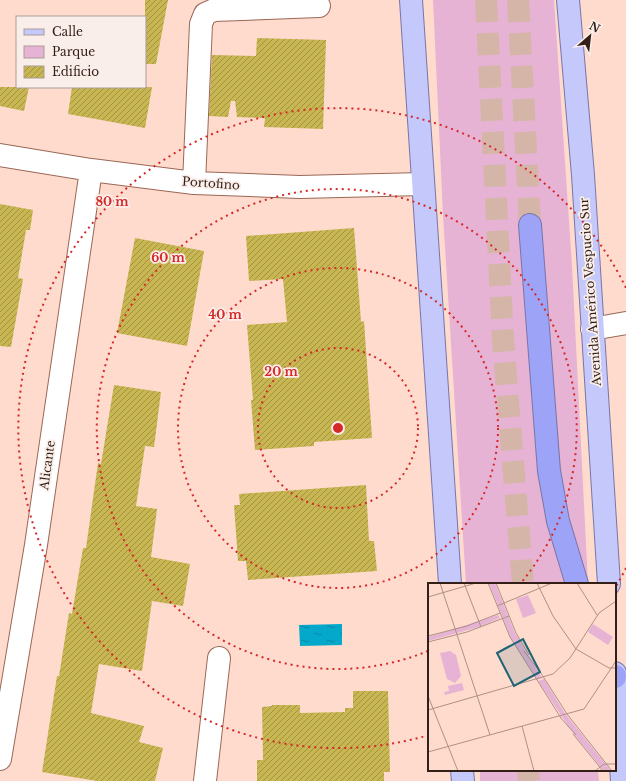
<svg xmlns="http://www.w3.org/2000/svg" width="626" height="781" viewBox="0 0 626 781" font-family="'Libre Baskerville',serif">
<style>
.park{fill:#e6b3d4}
.water{fill:url(#water-ripples)}
.building{fill:url(#building-hatch)}
.lines{fill:none;stroke-linecap:round;stroke-linejoin:round}
.highway-tunnel{stroke:#d6b5a9;stroke-width:22;stroke-dasharray:22 11;stroke-linecap:butt}
.minor-casing{stroke:#9b6755;stroke-width:24}
.major-casing{stroke:#7875a8;stroke-width:24}
.highway-casing{stroke:#7875a8;stroke-width:24}
.minor{stroke:#fff;stroke-width:22}
.major{stroke:#c4c8fa;stroke-width:22}
.highway{stroke:#9da3f6;stroke-width:22}
.ring{fill:none;stroke:#d62828;stroke-width:2;stroke-dasharray:2 4}
.labels{text-anchor:middle;dominant-baseline:central;stroke-width:3.5;stroke-linejoin:round;paint-order:stroke}
.street-label{font-size:12px;fill:#341f17;stroke:#faeeea}
.inset-road{fill:none;stroke:#ae9085;stroke-width:1}
.view{fill:#1f6375;fill-opacity:0.15;stroke:#1f6375;stroke-width:2}
.inset-edge{fill:none;stroke:#341f17;stroke-width:2}
.centre{fill:#d62828;stroke:#faeeea;stroke-width:2}
.ring-label{font-size:12px;text-anchor:middle;font-weight:bold;fill:#d62828;stroke:#faeeea;stroke-width:3.5;stroke-linejoin:round;paint-order:stroke}
</style>
<defs>
<pattern id="water-ripples" width="26" height="14" patternUnits="userSpaceOnUse"><rect width="26" height="14" fill="#03a8cb"/><path d="M2 4q2-2 4 0t4 0M15 11q2-2 4 0t4 0" fill="none" stroke="#0688a4"/></pattern>
<pattern id="building-hatch" width="6" height="6" patternUnits="userSpaceOnUse"><rect width="6" height="6" fill="#c7b651"/><path d="M-1 1l2-2M0 6l6-6M5 7l2-2" fill="none" stroke="#a29342"/></pattern>
</defs>
<rect width="100%" height="100%" fill="#ffdbce"/>
<path class="park" d="M433,0H554L572,265L588,584H466L443,215Z
M480,770H598L599,781H480Z"/>
<path class="water" d="M342,624V645L300,646L299,625Z"/>
<path class="building" d="M145,0H168L156,64H145Z
M257,38L326,40L323,129L264,127L265,118L237,117L235,101H231L228,117L209,116L212,55L256,56Z
M0,87H29L24,111L0,106Z
M72,87H152L145,128L68,114Z
M0,204L33,210L30,230H26L18,278L23,279L11,347L0,346Z
M354,228L361,322L364,321L372,438L314,442V446L255,450L251,400H253L247,325L287,322L283,279L249,281L246,236Z
M135,238L204,251L187,346L117,333Z
M114,385L161,392L154,447L145,446L136,506L157,509L151,557L190,564L183,606L152,601L142,671L99,664L91,713L144,726L139,742L163,748L155,781H97L42,772L57,676H59L69,613L72,614L83,548H86L98,463L101,464Z
M366,485L369,541H374L377,571L248,580L246,561H238L234,505H240L239,494Z
M353,691H388L390,772H384V781H257V760H263L262,707L272,706V705H300V713L345,712V708H353Z"/>
<g class="lines">
<path class="highway-tunnel" d="M486,0L503,340L523,584
M518,0L530,225
M528,770L529,781"/>
<defs>
<path id="minor" d="M0,155L91,170L194,183L300,187L423,184
M194,183L201,24L205,14L214,10L319,6
M592,329L626,323
M0,759L36,545L91,170
M205,781L219,658"/>
<path id="major" d="M411,0L450,584
M568,0L583,175L609,584
M615,673L622,781
M462,770L463,781"/>
<path id="highway" d="M530,225L549,471L558,521L577,584
M615,676V677"/>
</defs>
<use href="#minor" class="minor-casing"/>
<use href="#major" class="major-casing"/>
<use href="#highway" class="highway-casing"/>
<use href="#minor" class="minor"/>
<use href="#major" class="major"/>
<use href="#highway" class="highway"/>
</g>
<g class="ring">
<circle cx="338" cy="428" r="80"/>
<circle cx="338" cy="428" r="160"/>
<path d="M428 651A240 240 0 1 1 520 584"/>
<path d="M626 568A320 320 0 0 1 615 588M429 735A320 320 0 1 1 626 288"/>
</g>
<g class="labels">
<g class="street-label">
<text transform="translate(211 183) rotate(4)">Portofino</text>
<text transform="translate(590 292) rotate(-94)">Avenida Américo Vespucio Sur</text>
<text transform="translate(47 465) rotate(-82)">Alicante</text>
</g>
</g>
<g transform="translate(428 583)">
<rect width="188" height="188" fill="#ffdbce"/>
<path d="M61,0H67L87,50L114,95L109,97L83,55ZM100,12L108,30L95,35L88,16ZM70,32L72,35L51,44L0,58V54ZM165,41L185,54L180,62L160,49ZM22,68L28,72L33,93L27,100L19,96L12,70ZM116,96L136,129L183,188H176L145,150L110,98ZM34,100L36,107L17,112L16,109L21,108L20,103Z" fill="#e6b3d4"/>
<path class="inset-road" d="M12,0L62,152M36,0L53,44M60,0L82,54L133,135M68,0L88,50L101,72M109,0L125,33L148,66L181,85H188M149,0L169,32M0,14L48,0M69,23L124,0M0,53L39,43L72,30M0,59L39,49L81,33M96,68L109,85M109,84L139,131L184,188M0,113L30,188M0,127L125,91L142,75L171,30L188,18M132,134L148,152M94,143L106,188M145,151L175,188M0,169L156,126L188,78M167,188L176,181H188"/>
<path class="view" d="M95,56L112,89L86,103L69,70Z"/>
<rect width="188" height="188" class="inset-edge"/>
</g>
<circle cx="338" cy="428" r="6" class="centre"/>
<g class="ring-label">
<text x="112" y="206">80 m</text>
<text x="168" y="262">60 m</text>
<text x="225" y="319">40 m</text>
<text x="281" y="376">20 m</text>
</g>
<rect x="16" y="16" width="130" height="72" fill="#faeeea" stroke="#ab9b96"/>
<rect x="24" y="29" width="20" height="6" fill="#c4c8fa" stroke="#ab9b96"/>
<text x="52" y="36" font-size="12" fill="#341f17">Calle</text>
<rect x="24" y="46" width="20" height="12" fill="#e6b3d4" stroke="#ab9b96"/>
<text x="52" y="56" font-size="12" fill="#341f17">Parque</text>
<rect x="24" y="66" width="20" height="12" fill="url(#building-hatch)" stroke="#ab9b96"/>
<text x="52" y="76" font-size="12" fill="#341f17">Edificio</text>
<g transform="translate(590 36) rotate(28)" stroke="#faeeea" stroke-width="3" paint-order="stroke">
<path d="M0-3L7 15L0 10L-7 15Z" fill="#341f17"/>
<text y="-6" font-size="11" font-weight="bold" text-anchor="middle" fill="#341f17">N</text>
</g>
</svg>
